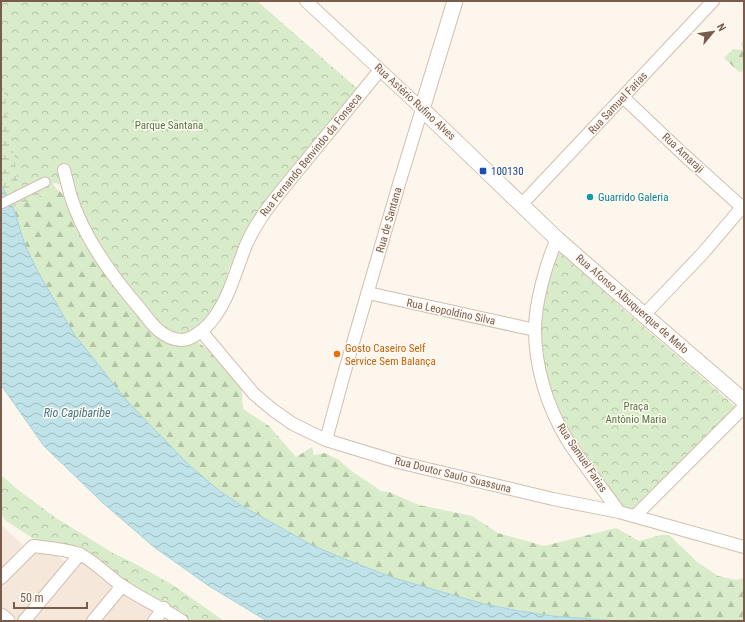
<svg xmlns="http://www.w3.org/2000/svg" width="745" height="622" viewBox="0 0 745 622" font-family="'Roboto Condensed',sans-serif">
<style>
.residential{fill:#f5e8da}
.forest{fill:url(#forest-firs)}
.wetland{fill:url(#wetland-marsh)}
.park{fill:url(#park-crowns)}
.water{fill:url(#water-waves);stroke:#a5d3da}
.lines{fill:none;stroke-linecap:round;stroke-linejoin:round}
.pedestrian-casing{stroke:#d1beb0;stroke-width:11}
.minor-casing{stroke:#d1beb0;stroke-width:14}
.tertiary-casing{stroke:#d1beb0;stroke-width:17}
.pedestrian{stroke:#fff;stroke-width:9}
.minor{stroke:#fff;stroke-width:12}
.tertiary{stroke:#fff;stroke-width:15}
.transit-dot{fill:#1a4fb4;stroke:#fffaf3;stroke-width:1.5}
.culture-dot{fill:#0f9aa8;stroke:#fffaf3;stroke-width:1.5}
.food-dot{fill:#e8710a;stroke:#fffaf3;stroke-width:1.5}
.labels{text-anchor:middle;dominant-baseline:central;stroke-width:3;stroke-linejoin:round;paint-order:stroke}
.street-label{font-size:11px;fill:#7a5c4d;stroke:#fffaf3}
.park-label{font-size:11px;fill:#537a41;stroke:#fffaf3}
.transit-label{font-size:11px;fill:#164399;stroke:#fffaf3;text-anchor:start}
.culture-label{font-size:11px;fill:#0d838f;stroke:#fffaf3;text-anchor:start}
.food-label{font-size:11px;fill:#c56008;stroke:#fffaf3;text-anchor:start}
.water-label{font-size:12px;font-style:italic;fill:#437c86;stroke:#fffaf3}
</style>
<defs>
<pattern id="forest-firs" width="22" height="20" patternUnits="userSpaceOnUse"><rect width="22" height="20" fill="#d8ecc9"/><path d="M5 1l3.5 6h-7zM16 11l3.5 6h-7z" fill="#b4c2a5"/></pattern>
<pattern id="wetland-marsh" width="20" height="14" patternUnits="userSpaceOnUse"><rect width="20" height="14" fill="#d8ecc9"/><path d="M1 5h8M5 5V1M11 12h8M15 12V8" fill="none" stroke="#b4c2a5"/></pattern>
<pattern id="park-crowns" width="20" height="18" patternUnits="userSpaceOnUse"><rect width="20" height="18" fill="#d8ecc9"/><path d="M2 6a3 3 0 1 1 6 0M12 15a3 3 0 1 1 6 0" fill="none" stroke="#b4c2a5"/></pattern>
<pattern id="water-waves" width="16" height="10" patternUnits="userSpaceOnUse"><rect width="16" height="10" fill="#bfe3e8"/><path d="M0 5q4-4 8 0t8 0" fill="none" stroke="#a0bbbe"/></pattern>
</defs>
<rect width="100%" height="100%" fill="#fdf6ec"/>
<path class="residential" d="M1,525L23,545L1,569Z
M31,550L54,553L67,563L18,621H13L1,611V579Z
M82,558L116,586L87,621H30Z
M122,589L158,609L149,621H97Z"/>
<path class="forest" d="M744,41V71L739,72L724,58L733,49L743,50L741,43Z
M57,189L86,214L194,339L226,364L240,371L243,409L269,426L296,457L312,447L314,455L325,453L339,460L350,470L381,491L389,492L419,505L472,516L498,533L544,546L616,528L639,541L661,535H669L687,552L696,561L718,576L736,580L744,578V621H615L553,616L484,604L394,578L342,558L310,544L244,507L221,492L189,465L166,442L127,401L74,334L38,272L25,245L13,207Z"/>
<path class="wetland" d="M1,31L45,181L52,183L57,189L13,207L1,184Z"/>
<path class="park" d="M1,1H257L359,90L249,228L228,271L223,301L210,319L183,338L168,334L141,307L66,197L60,184L45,182L20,195L1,72Z
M560,253L564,254L623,309L736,407V409L637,510H625L566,433L540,361V313L543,298L556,254Z
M1,475L17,489L56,518L113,553L132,562L173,585L224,621H190L165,604L124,581L90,552L40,543L6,521L1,515Z"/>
<path class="water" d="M1,184L13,207L25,245L38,272L74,334L127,401L189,465L221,492L244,507L310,544L342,558L394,578L484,604L520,611L553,616L615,621H267L209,586L154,547L103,503L44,446L1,385Z"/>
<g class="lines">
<defs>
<path id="pedestrian" d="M1,204L45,182"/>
<path id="minor" d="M306,1L422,109L399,184L344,374L326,440
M623,97L683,154L744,209
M64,170C66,178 68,186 70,194C83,237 112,276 141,310C151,323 162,339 181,340C191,340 202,331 209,324C229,301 235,272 246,245C254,227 265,211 277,196L380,70
M522,204L713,1
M557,239C546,264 535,302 535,330C535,367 547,406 566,438C582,464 602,487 619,512
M368,293L535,330
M644,315L703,253L744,205
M201,331L254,394L273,410L293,424L326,440L398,462L553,499L619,512L744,547
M635,516L744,407
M1,578L33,546C48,548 65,549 79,554C92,559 109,577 121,585C141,599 163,608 182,621
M24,621L80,554
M93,621L122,586
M154,621L164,608"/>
<path id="tertiary" d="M455,1L422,109L557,239L644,315L744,401
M1,616L7,621"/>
</defs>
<use href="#pedestrian" class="pedestrian-casing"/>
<use href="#minor" class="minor-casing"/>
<use href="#tertiary" class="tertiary-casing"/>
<use href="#pedestrian" class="pedestrian"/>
<use href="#minor" class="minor"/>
<use href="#tertiary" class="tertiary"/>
</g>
<rect class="transit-dot" x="479" y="167" width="8" height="8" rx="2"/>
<circle class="culture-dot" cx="590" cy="197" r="4"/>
<circle class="food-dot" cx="337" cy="354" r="4"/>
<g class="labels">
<g class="street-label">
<text transform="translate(415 102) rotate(43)">Rua Astério Rufino Alves</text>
<text transform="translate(618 103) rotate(-47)">Rua Samuel Farias</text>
<text transform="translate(683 153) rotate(43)">Rua Amaraji</text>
<text transform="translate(311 155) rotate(-51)">Rua Fernando Benvindo da Fonseca</text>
<text transform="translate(389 220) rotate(-74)">Rua de Santana</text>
<text transform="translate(632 304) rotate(41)">Rua Afonso Albuquerque de Melo</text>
<text transform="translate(451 312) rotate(12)">Rua Leopoldino Silva</text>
<text transform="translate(582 458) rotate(56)">Rua Samuel Farias</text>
<text transform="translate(453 475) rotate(14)">Rua Doutor Saulo Suassuna</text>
</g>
<g class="park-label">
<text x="169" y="125">Parque Santana</text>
<text x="636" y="406">Praça<tspan x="636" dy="13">Antônio Maria</tspan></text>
</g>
<g class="transit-label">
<text x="491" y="171">100130</text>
</g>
<g class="culture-label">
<text x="598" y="197">Guarrido Galeria</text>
</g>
<g class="food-label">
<text x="345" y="348">Gosto Caseiro Self<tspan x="345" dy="13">Service Sem Balança</tspan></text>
</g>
<g class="water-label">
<text x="77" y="413">Rio Capibaribe</text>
</g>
</g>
<rect width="745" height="622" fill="none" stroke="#7a5c4d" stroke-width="4"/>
<g transform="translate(713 32) rotate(61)" stroke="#fffaf3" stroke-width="3" paint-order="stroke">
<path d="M0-3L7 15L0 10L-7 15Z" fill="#7a5c4d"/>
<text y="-6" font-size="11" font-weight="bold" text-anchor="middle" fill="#7a5c4d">N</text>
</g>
<path d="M14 602v6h73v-6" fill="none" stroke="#7a5c4d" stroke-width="2"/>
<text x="20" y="602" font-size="12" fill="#7a5c4d" stroke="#fffaf3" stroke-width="3" paint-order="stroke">50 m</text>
</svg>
